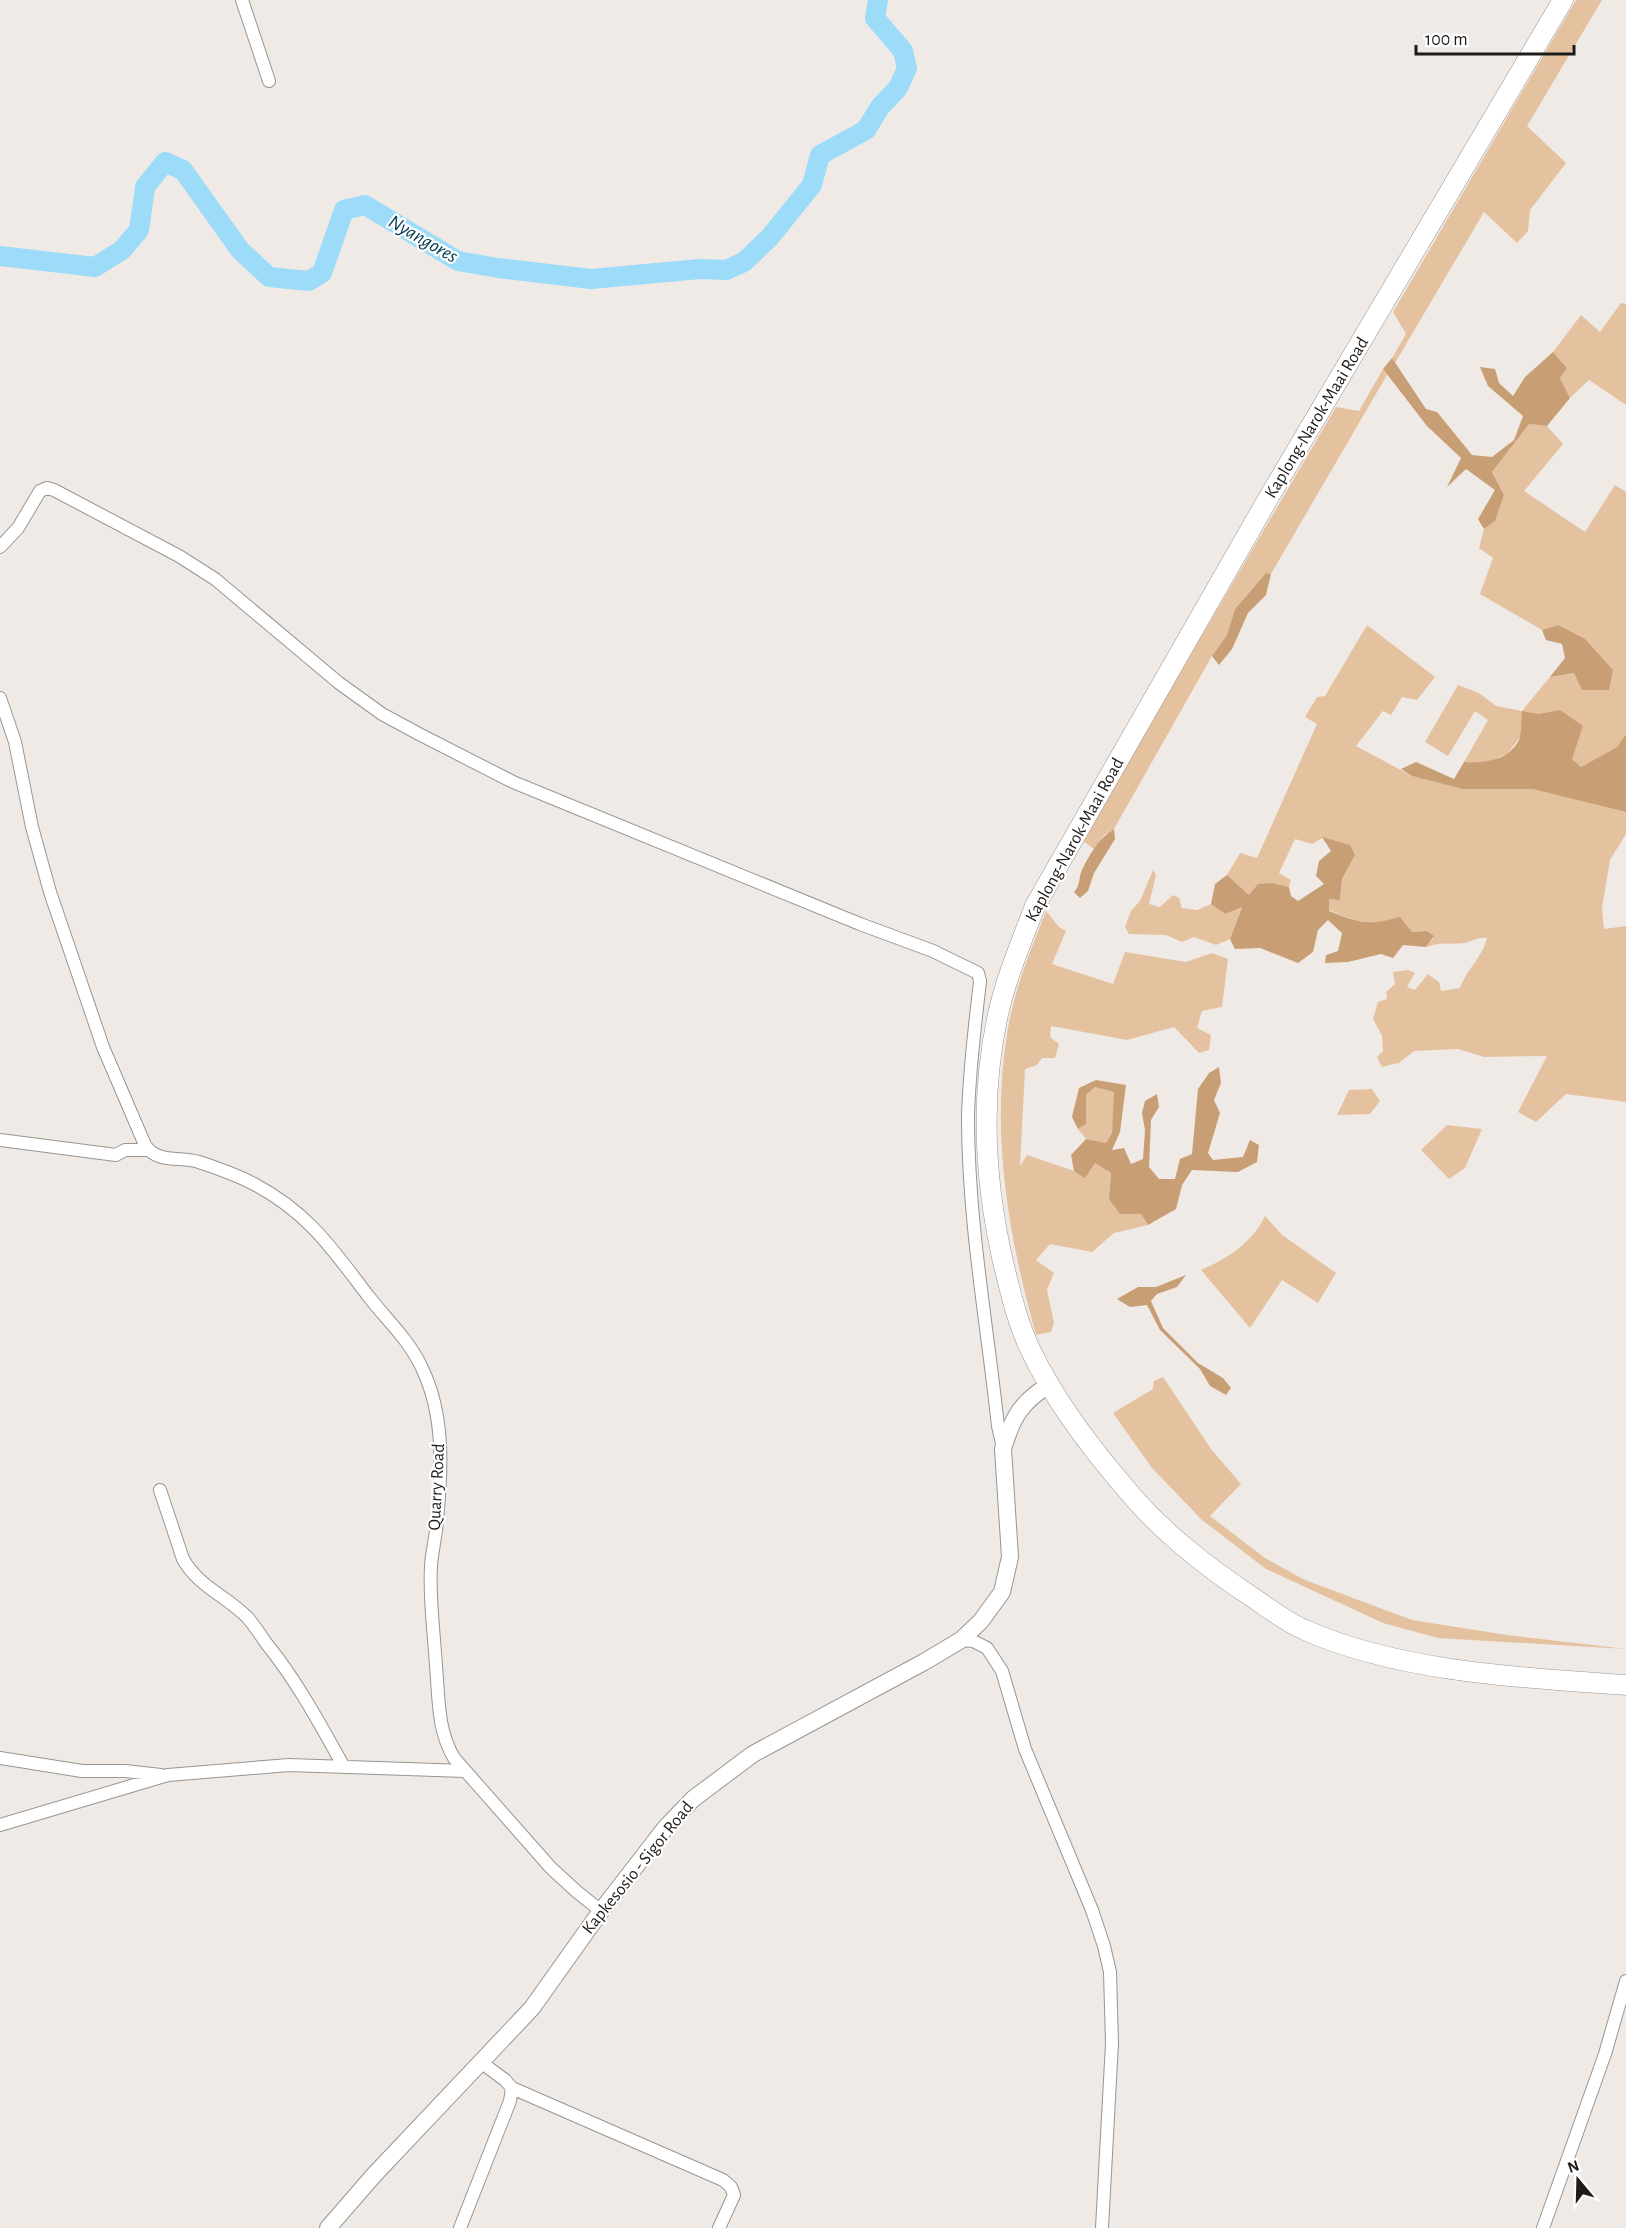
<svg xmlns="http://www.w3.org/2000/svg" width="1626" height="2228" viewBox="0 0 1626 2228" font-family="'Alegreya Sans',sans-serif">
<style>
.green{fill:#e5c29f}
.forest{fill:#c89e74}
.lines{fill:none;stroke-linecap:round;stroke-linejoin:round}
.river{stroke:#9cdcf9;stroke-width:20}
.minor-casing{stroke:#999590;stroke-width:14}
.secondary-casing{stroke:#999590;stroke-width:18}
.trunk-casing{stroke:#999590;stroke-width:21}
.minor{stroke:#fff;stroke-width:12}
.secondary{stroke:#fff;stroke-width:16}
.trunk{stroke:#fff;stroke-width:20}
.labels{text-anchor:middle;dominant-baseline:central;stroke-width:4.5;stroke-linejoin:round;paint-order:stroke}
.street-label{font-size:18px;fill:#1e1c1a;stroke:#fff}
.water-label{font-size:20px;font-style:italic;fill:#023b4f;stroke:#fff}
</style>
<rect width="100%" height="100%" fill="#f0eae6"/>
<path class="green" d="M1576,0H1602L1527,126L1566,163L1530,210L1528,231L1517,243L1484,212L1395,363L1392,358L1406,334L1393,312Z
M1621,303L1626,304V405L1589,380L1570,398L1560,378L1567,368L1553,352L1581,315L1600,332Z
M1383,369L1387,375L1271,574L1266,573L1235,609L1227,635L1212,656L1114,829L1104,835L1095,850L1082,840L1336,407L1359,411Z
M1529,424L1547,426L1563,444L1524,491L1585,532L1615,485L1626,492V734L1617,747L1581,767L1572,759L1560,710L1538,714L1508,753L1487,763L1464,762L1488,720L1475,711L1448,756L1425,742L1458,685L1479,693L1496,706L1522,711L1550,677L1574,673L1558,625L1542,630L1480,594L1493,558L1479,548L1484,529L1495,520L1504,495L1492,472Z
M1367,625L1435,677L1417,700L1402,697L1391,715L1383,711L1356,746L1412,776L1462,789H1532L1626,812V834L1610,860L1602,908L1604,929L1626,926V1102L1566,1094L1536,1122L1518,1112L1547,1056L1484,1057L1458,1049L1414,1051L1399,1063L1382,1067L1377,1057L1383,1051L1382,1036L1373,1019L1378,1002L1387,999L1386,992L1395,984L1393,972L1408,970L1415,973L1407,987L1415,990L1428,974L1439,982L1441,991L1460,988C1467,969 1483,956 1487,938C1475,937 1474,942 1464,943C1448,945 1444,941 1426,947L1434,937L1427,931L1412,932L1400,918C1369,926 1359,923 1329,910V898L1340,900L1342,879L1355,855L1322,838L1312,844L1295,839L1279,873L1291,880L1289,887L1272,883L1249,895L1227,875L1240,853L1257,858L1317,724L1305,717L1317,697L1325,696Z
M1153,870L1156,875L1149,904L1160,907L1173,895L1179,898L1182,908L1197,910L1211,904L1225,914L1242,906L1230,939L1216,945L1194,937L1182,942L1166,935L1129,934L1125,927L1131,911L1140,901Z
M1046,911L1059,927L1066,931L1052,964L1113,984L1125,952L1186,962L1212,953L1228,959L1222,1007L1202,1011L1197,1028L1211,1035L1209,1050L1199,1053L1174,1027L1127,1040L1051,1026L1050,1037L1059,1044L1055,1058H1042L1037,1065L1025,1069L1020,1166L1027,1155L1074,1171L1085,1177L1095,1163L1111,1173L1109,1199L1141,1214L1148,1225L1114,1233L1092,1252L1050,1244L1036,1260L1054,1273L1047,1290L1054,1323L1051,1332L1036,1335C1008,1234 990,1132 1008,1028C1015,988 1031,949 1046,911Z
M1095,1087L1115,1092L1112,1133L1106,1143L1086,1139L1078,1129L1086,1124V1095Z
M1372,1089L1380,1101L1370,1114L1337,1115L1349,1090Z
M1447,1125L1482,1129L1465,1168L1449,1179L1421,1150Z
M1265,1216L1282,1235L1336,1273L1318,1303L1282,1280L1250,1328L1201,1270C1227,1259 1253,1242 1265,1216Z
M1163,1377L1211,1449L1241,1484L1210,1516L1265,1558L1305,1580L1412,1620L1507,1635L1626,1649L1438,1638L1383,1623L1266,1569L1202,1520L1152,1468L1113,1413L1153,1389L1154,1381Z"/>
<path class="forest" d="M1553,352L1567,368L1560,378L1570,398L1547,426L1529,424L1492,472L1504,495L1495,521L1484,529L1478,519L1495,490L1466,469L1447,487L1461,458L1427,426L1383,369L1392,358L1426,409L1437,412L1472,455L1492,457L1514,440L1523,416L1488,386L1480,367L1495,369L1499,383L1513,396L1525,377Z
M1266,573L1271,574L1266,595L1248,613L1232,649L1219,665L1212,656L1227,635L1235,609Z
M1558,625L1585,639L1613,670L1609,690H1582L1574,673L1550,677L1565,658L1562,644L1546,640L1542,630Z
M1560,710L1583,726L1572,759L1581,767L1617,747L1626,734V812L1532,789H1462L1412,776L1401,769L1416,762L1454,779L1464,762C1485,763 1508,761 1519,740C1522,732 1521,719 1522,711L1538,714Z
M1114,829L1115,839L1094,873L1088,891L1080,898L1074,892C1081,885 1078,878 1082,870C1089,855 1100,837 1114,829Z
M1322,837L1350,845L1355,855L1342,879L1340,900L1329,899V911C1359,923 1369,926 1400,917L1412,932L1427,931L1434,936L1426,947L1403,945L1393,958L1381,954L1348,962L1325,963L1326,955L1338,951L1342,933L1328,920L1318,930L1313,952L1298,963L1260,948L1235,949L1230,939L1242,907L1225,914L1211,904L1215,884L1227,875L1249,895L1258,884L1272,883L1289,887L1291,896L1298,901L1324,884L1316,876L1319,861L1331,851Z
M1219,1067L1221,1083L1214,1100L1220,1113L1208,1153L1213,1160L1243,1157L1250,1140L1259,1145L1257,1162L1238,1172L1192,1170L1182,1185L1176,1209L1148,1225L1141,1214H1120L1109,1199L1111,1173L1095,1163L1085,1178L1074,1171L1071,1155L1086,1139L1106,1143L1112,1133L1114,1092L1095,1087L1086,1095V1124L1078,1129L1072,1117L1079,1088L1096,1080L1126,1085L1120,1132L1112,1150L1124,1148L1131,1164L1143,1159L1145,1130L1142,1113L1145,1101L1157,1094L1159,1107L1151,1120L1149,1167L1159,1179H1175L1180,1159L1192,1154L1198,1089L1209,1073Z
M1186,1275L1177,1287L1157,1294L1151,1301L1163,1328L1198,1363L1223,1378L1231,1388L1226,1395L1210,1386L1200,1369L1160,1330L1147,1305L1130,1307L1117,1299L1138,1287H1156Z"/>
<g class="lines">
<path class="river" d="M0,256L95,267L122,250L139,230L145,187L165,162L183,170L240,250L269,277L309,281L322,273L344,210L365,205L458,261L498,268L591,279L700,269L726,270L744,262L770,237L812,185L820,155L866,130L880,107L898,88L907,68L903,51L875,18L878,0"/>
<defs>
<path id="minor" d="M242,0L269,81
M0,547L18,528L40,491L47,488L54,490L179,556L215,579L339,683L382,714L419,734L513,782L860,924L933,951L978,973L980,981C975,1026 969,1071 968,1117C968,1222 987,1323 998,1426L1003,1448
M0,698L15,742L32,827L50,892L103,1047L145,1145C157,1164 181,1156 199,1162C217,1168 237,1175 254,1184C309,1213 333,1250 369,1297C387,1320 408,1339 421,1366C445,1414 442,1469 437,1521C436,1536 432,1551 431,1566C429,1599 434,1632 436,1666C439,1698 437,1729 454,1758L551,1868L576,1891L601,1911
M0,1140L116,1155L125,1150H148
M160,1490L183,1559C198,1586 226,1596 247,1617C254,1625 260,1634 266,1643C297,1681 320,1724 344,1767
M961,1640L973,1641L987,1648L1002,1671L1025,1749L1092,1910L1104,1946L1110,1972L1112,2043L1102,2228
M0,1758L82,1771H125L161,1775
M0,1825L168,1775L289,1765L465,1771
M482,2063L505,2080L512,2088L723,2180L731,2187L734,2195L719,2228
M460,2228L510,2101L512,2088
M1543,2228L1605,2054L1626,1981"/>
<path id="secondary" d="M328,2228L374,2175L532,2008L601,1911L666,1827L693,1799L753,1754L924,1662L961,1640L981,1621L1002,1592L1010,1557L1003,1449C1012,1418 1021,1402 1049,1385"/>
<path id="trunk" d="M1563,0L1269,497L1035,906C1021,943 1005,980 997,1019C980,1101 985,1185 1004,1266C1011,1295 1018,1324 1031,1351C1054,1399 1087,1443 1121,1483C1159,1530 1205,1566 1255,1599C1271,1610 1288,1623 1305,1630C1399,1672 1525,1678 1626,1685"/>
</defs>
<use href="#minor" class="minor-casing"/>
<use href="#secondary" class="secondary-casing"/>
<use href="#trunk" class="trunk-casing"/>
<use href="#minor" class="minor"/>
<use href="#secondary" class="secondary"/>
<use href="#trunk" class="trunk"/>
</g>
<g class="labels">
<g class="street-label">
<text transform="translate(1317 418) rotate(-59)">Kaplong-Narok-Maai Road</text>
<text transform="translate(1075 840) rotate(-61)">Kaplong-Narok-Maai Road</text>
<text transform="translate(437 1487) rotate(-87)">Quarry Road</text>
<text transform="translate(638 1868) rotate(-51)">Kapkesosio - Sigor Road</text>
</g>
<g class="water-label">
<text transform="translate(423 239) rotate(30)">Nyangores</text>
</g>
</g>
<g transform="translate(1578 2180) rotate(341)" stroke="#ffffff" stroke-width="4.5" paint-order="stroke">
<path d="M0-4.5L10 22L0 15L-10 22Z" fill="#1e1c1a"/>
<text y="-9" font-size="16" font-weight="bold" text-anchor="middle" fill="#1e1c1a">N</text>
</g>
<path d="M1416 45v9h158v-9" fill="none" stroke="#1e1c1a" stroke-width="3"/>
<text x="1425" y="45" font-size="18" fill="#1e1c1a" stroke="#ffffff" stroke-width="4.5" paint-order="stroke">100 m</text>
</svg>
